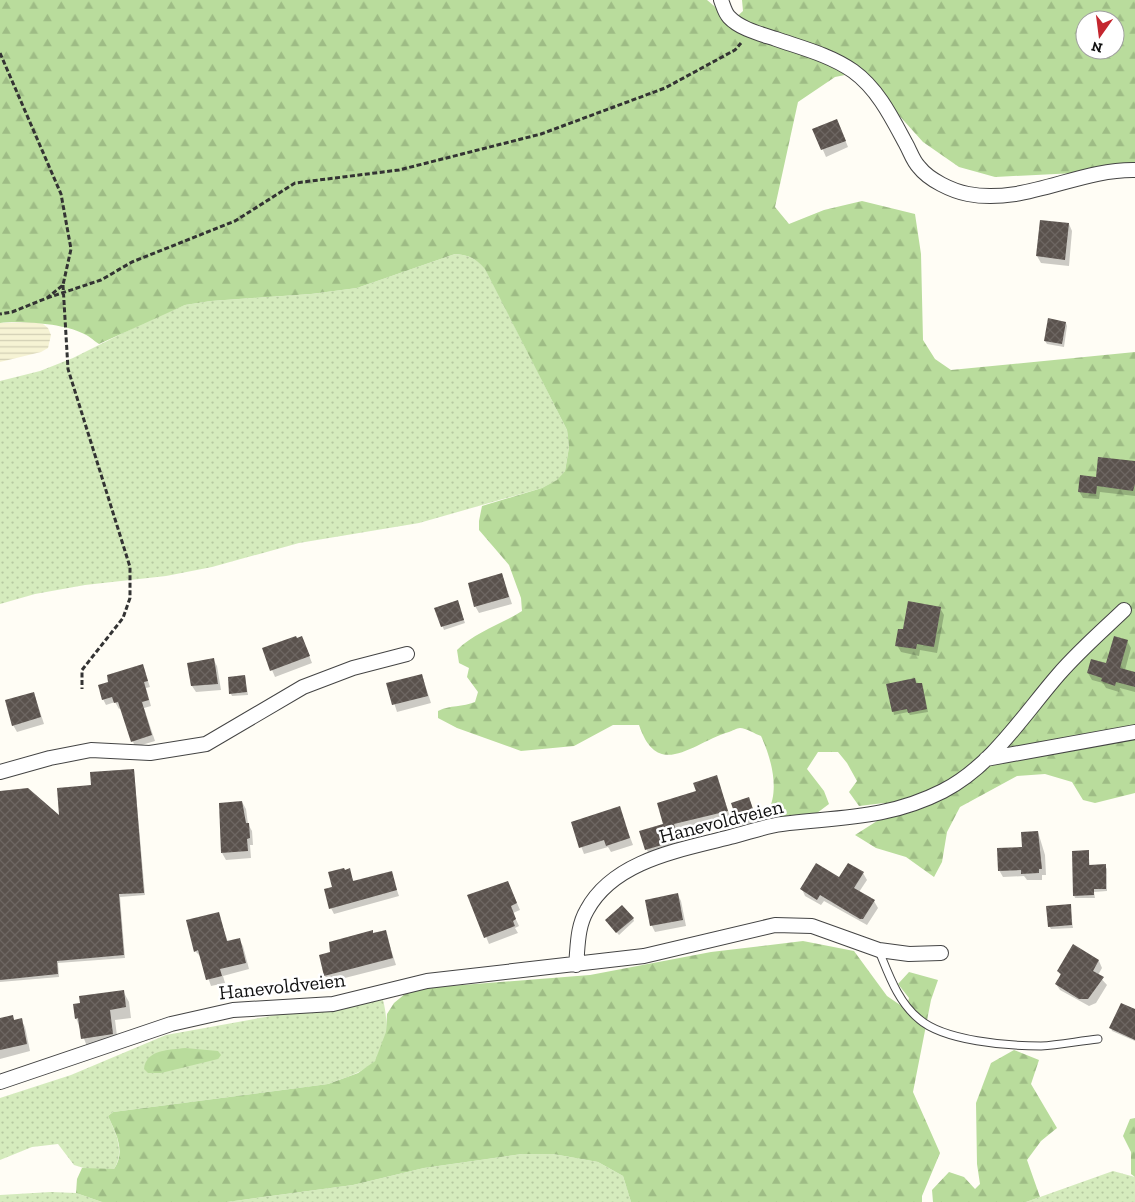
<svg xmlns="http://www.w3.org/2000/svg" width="1135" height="1202" viewBox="0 0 1135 1202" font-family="'Zilla Slab',serif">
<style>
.farmland{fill:url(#farmland-rules)}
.grass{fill:url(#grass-dots)}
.forest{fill:url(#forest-firs);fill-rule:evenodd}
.shadow{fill:#0003}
.building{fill:url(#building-cross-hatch)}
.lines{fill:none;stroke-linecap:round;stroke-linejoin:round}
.service-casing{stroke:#444;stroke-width:9}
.minor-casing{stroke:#444;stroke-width:16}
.path{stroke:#333;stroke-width:3;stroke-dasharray:5 2.5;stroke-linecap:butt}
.service{stroke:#fff;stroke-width:7}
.minor{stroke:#fff;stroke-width:14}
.labels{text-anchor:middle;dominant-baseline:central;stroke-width:5;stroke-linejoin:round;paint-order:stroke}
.street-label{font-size:20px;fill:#111;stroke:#fff}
</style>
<defs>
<pattern id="farmland-rules" width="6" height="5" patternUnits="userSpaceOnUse" patternTransform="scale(1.25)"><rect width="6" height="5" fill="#f6f3d4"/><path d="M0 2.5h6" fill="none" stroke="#d2cfb5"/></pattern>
<pattern id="grass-dots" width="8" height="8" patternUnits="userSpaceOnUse" patternTransform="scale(1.25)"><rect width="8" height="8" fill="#d5ebbd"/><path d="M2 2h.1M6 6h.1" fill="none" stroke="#b6c8a1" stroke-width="1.8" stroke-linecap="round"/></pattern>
<pattern id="forest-firs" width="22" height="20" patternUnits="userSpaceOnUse" patternTransform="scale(1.25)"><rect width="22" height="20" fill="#b9dc9c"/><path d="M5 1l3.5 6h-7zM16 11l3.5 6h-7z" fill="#9ebc85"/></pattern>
<pattern id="building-cross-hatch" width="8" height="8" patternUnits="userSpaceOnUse" patternTransform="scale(1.25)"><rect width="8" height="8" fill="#5a524d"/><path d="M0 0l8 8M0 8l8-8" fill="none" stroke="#6d6662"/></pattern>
</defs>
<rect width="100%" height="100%" fill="#fffdf5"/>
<path class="farmland" d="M33,322L43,324L48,328L51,335L48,348L41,352L0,362V323Z"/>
<path class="grass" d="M455,254C468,255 476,258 485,268L567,430L569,447L565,471L558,480L542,488L419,523L299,543L212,567L166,576L85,585L35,594L0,604V381L40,371L73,358L155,317L185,305L211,301L311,294L357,288Z
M383,1000C388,1019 389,1046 375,1061C363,1073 343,1078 328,1084L113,1112L108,1116C116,1133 125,1152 114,1169L90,1170L74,1165L58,1144L32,1147L0,1160V1098L71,1075L166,1035L282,1014Z
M522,1154H553L598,1162L623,1176L631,1202H227L353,1185L424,1168Z
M1113,1171L1135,1177V1202H1026Z
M51,1192L76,1193L102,1202H0V1195Z"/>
<path class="forest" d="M0,0H707L732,21L743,11L742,0H1135V170L995,177L959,167L923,142L860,72L835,77L798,102L775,207L789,224L824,210L862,201L915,214L921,254L923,340L935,359L951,370L1135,352V793L1095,803L1083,800L1072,782L1045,774L1017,776L960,807L947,832L942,862L934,877L906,857L876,848L855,835L877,821L887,811L884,803L859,806L849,792L857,781L847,763L838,752H818L807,769L824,791L829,804L817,813L775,817L768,811C780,790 771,757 761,736C755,734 746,728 740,728C737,728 732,731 729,732C692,743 658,781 639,725H613L574,746L521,751L457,728L438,718V711C450,705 463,707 475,702L478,692L467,677L469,668L459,663L457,650C475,632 500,625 522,611L521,598L509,565L479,530V521L482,506L542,488L557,480L565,471L569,447L567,430L485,269C476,258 468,255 455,254L357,288L311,294L211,301L185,305L99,344C93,340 88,335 82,333C64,324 20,320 0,323ZM1085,20H1115V50H1085Z
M803,941L854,951L887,996L906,1009L909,998L898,984L909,972L938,980L931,1000L913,1092L940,1153L922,1196V1202H631L623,1176L598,1162L553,1154H522L424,1168L353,1185L227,1202H102L76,1193L77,1179L82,1168L114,1169C126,1152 116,1133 108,1116L113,1112L328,1084L358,1073L375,1061L386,1032L387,1014L394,1003L411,989L590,975L711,952Z
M185,1048L218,1051L221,1055L218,1059L161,1073H148L144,1069C146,1049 170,1050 185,1048Z
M1014,1050L1039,1060L1031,1084L1057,1128L1041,1141L1027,1160L1040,1197L1026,1202H933L932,1190L949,1172L964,1177L975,1189L980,1184L977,1164L976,1103L991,1063Z
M1135,1118V1177L1131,1174V1152L1123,1136L1130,1119Z"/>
<path class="shadow" d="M840,127L848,147L826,157L814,129Z
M1069,224L1072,231L1069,266L1041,263L1037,256Z
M1066,323L1067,326L1064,347L1047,344L1045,341Z
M1135,462V496L1100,492L1099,499L1083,498L1079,491L1097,478Z
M502,574L512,604L479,613L475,606Z
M459,605L465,623L444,630L436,609Z
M940,608L944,615L937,653L920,650L919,656L901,652L897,645L904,631Z
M302,637L312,663L275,677L272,670L297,639Z
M1127,641L1131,648L1125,670L1135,673V692L1120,688L1119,692L1106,688L1103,683L1092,680L1088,673L1107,665Z
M213,659L217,666L221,690L196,692L192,686Z
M143,666L150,687L146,688L151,706L144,708L155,741L135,747L121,708L119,709L115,702L106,705L103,699Z
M422,675L431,703L397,712L388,684Z
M245,676L248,695L232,696L231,694Z
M915,680L917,685L921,684L923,687L928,712L910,715L908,712L894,715L888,685Z
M34,693L44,724L17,732L13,725Z
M134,770L145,895L120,897L125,958L58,963L59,977L0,982V792L61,818L92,786Z
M716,777L730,816L676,829L681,845L649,855L640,832L665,825L697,792Z
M749,798L757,821L740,826L739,823Z
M242,802L246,809L248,824L252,831L253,845H250L251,858L226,860L222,853L220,804Z
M619,808L633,845L611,852L608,847L584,854L572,822Z
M1038,832L1045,855L1046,875H1042V880H1027L1024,876L1003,877L999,870Z
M1088,852L1090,866H1105L1107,869V891L1094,892L1095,898H1075L1074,895Z
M349,870L354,882L391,873L399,896L334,914L331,908L334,888L345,871Z
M863,873L867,880L859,892L874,901L878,908L867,925L824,901L821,905L805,896L802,889Z
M511,889L520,910L513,913L519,926L515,928L518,933L489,944L469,896Z
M678,895L681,901L686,926L655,932L652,926L647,901Z
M1070,906L1073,928L1051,929L1049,926Z
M218,913L228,942L239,940L243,946L249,969L223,976L225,983L211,986L201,957L195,951Z
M633,918L634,921L619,935L608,923Z
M385,931L396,965L329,982L325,976L331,953Z
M1074,946L1099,961L1102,968L1098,975L1107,985L1096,1003L1089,1006L1060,990L1056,984L1061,976L1058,971Z
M123,991L129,1002L131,1018L115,1020L118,1044L88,1049L76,1018Z
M1135,1011V1041L1112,1031L1111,1028Z
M12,1017L15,1021L21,1020L25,1027L30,1051L0,1059V1019Z"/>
<path class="building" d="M837,119L846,141L821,150L812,129Z
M1040,220L1069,223L1065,260L1036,256Z
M1048,318L1066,322L1062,344L1044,341Z
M1098,457L1135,461V484L1133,491L1097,486L1096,494L1078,492L1080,475L1096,477Z
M502,573L509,597L474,607L468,583Z
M458,600L464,620L441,627L434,608Z
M908,601L941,607L934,647L917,644L916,649L895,646L898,629H903Z
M296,636L297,638L302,636L310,656L270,671L262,648Z
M1114,636L1128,640L1120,668L1135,672V687L1116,682L1115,686L1101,681L1102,678L1087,673L1091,659L1106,663Z
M214,658L218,684L191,686L187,663Z
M143,664L148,681L144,682L149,700L142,702L152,735L131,742L118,702L114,703L112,697L102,700L98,685L108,682L107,675Z
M422,674L428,696L392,705L386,683Z
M245,675L247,692L229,694L228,677Z
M915,678L916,683H922L927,709L908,713L907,709L892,712L886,684Z
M34,692L41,717L12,726L5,700Z
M134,769L144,893L119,894L124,955L57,961L58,974L0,980V791L28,788L59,815L57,788L91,785L90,772Z
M717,775L728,811L674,824L679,840L645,850L639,831L663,824L657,803L696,791L693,783Z
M749,797L756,818L738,824L731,803Z
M242,801L246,823H249L250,838L247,839L248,851L221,853L219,803Z
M620,806L630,838L606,846L604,840L579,848L571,822Z
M1038,831L1042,869H1039V873L1021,874V870L998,871L997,848L1022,847L1021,832Z
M1089,850V865L1106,864V889H1094V895L1073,896L1072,851Z
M816,863L839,877L848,863L864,872L854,888L875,900L863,919H860L820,895L817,900L800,889Z
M344,868L345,870L350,868L353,881L392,871L397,890L329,909L324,889L332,887L328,872Z
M508,881L517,903L511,906L516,919L513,921L515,926L484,938L467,895Z
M678,893L683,920L650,926L645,900Z
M1071,904L1072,925L1048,927L1046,906Z
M622,905L634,918L616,933L605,920Z
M219,912L227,941L240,938L246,963L220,969L222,976L206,980L198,950L194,952L186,920Z
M373,930V933L386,930L393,958L324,976L319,955L330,952L329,942Z
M1073,944L1099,960L1093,971L1104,977L1088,999H1079L1055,984L1061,974L1057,971Z
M124,990L126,1007L110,1010L113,1034L81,1039L78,1018L75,1019L73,1004L80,1003L79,996Z
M1121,1003L1135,1009V1040L1109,1028Z
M13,1015L14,1020L22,1018L27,1044L0,1050V1018Z"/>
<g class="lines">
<defs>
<path id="service" d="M879,951C889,975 898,1002 919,1019C944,1041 1008,1046 1041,1046C1059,1045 1079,1041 1098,1039"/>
<path id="minor" d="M721,0C723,5 725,13 729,17C740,29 761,34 776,39C802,48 830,55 853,71C878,89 892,118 906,144C910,151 913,161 919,167C929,180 952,191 968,194C1025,205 1078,169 1135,170
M986,759L1135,732
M0,772L50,758L91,750L150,753L206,744L303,687L353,668L407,654
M576,965C578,946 577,927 587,910C614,860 681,850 730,837C747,833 765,826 782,824C840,817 888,819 943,791C992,766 1024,714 1059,674C1079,651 1102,631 1124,610
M0,1082L171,1024L233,1010L333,1004L427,981L644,956L775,925L812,926L879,950L909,954L941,953"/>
</defs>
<use href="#service" class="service-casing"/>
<use href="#minor" class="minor-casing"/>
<path class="path" d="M0,53L61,194L71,249L63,285L47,298L12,312L0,314
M63,285L68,369L130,567V598L123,618L82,670V689
M47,298L101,280L132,262L235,221L295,183L399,170L541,134L665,88L735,50L741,43"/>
<use href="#service" class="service"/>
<use href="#minor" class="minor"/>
</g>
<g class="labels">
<g class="street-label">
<text transform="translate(721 821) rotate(-14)">Hanevoldveien</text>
<text transform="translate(282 986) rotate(-6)">Hanevoldveien</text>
</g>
</g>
<g transform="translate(1100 35) rotate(194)"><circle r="24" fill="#ffffff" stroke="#a0a0a0"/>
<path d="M0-4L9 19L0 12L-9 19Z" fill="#c4262e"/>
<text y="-8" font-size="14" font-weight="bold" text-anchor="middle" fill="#111111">N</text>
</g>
</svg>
